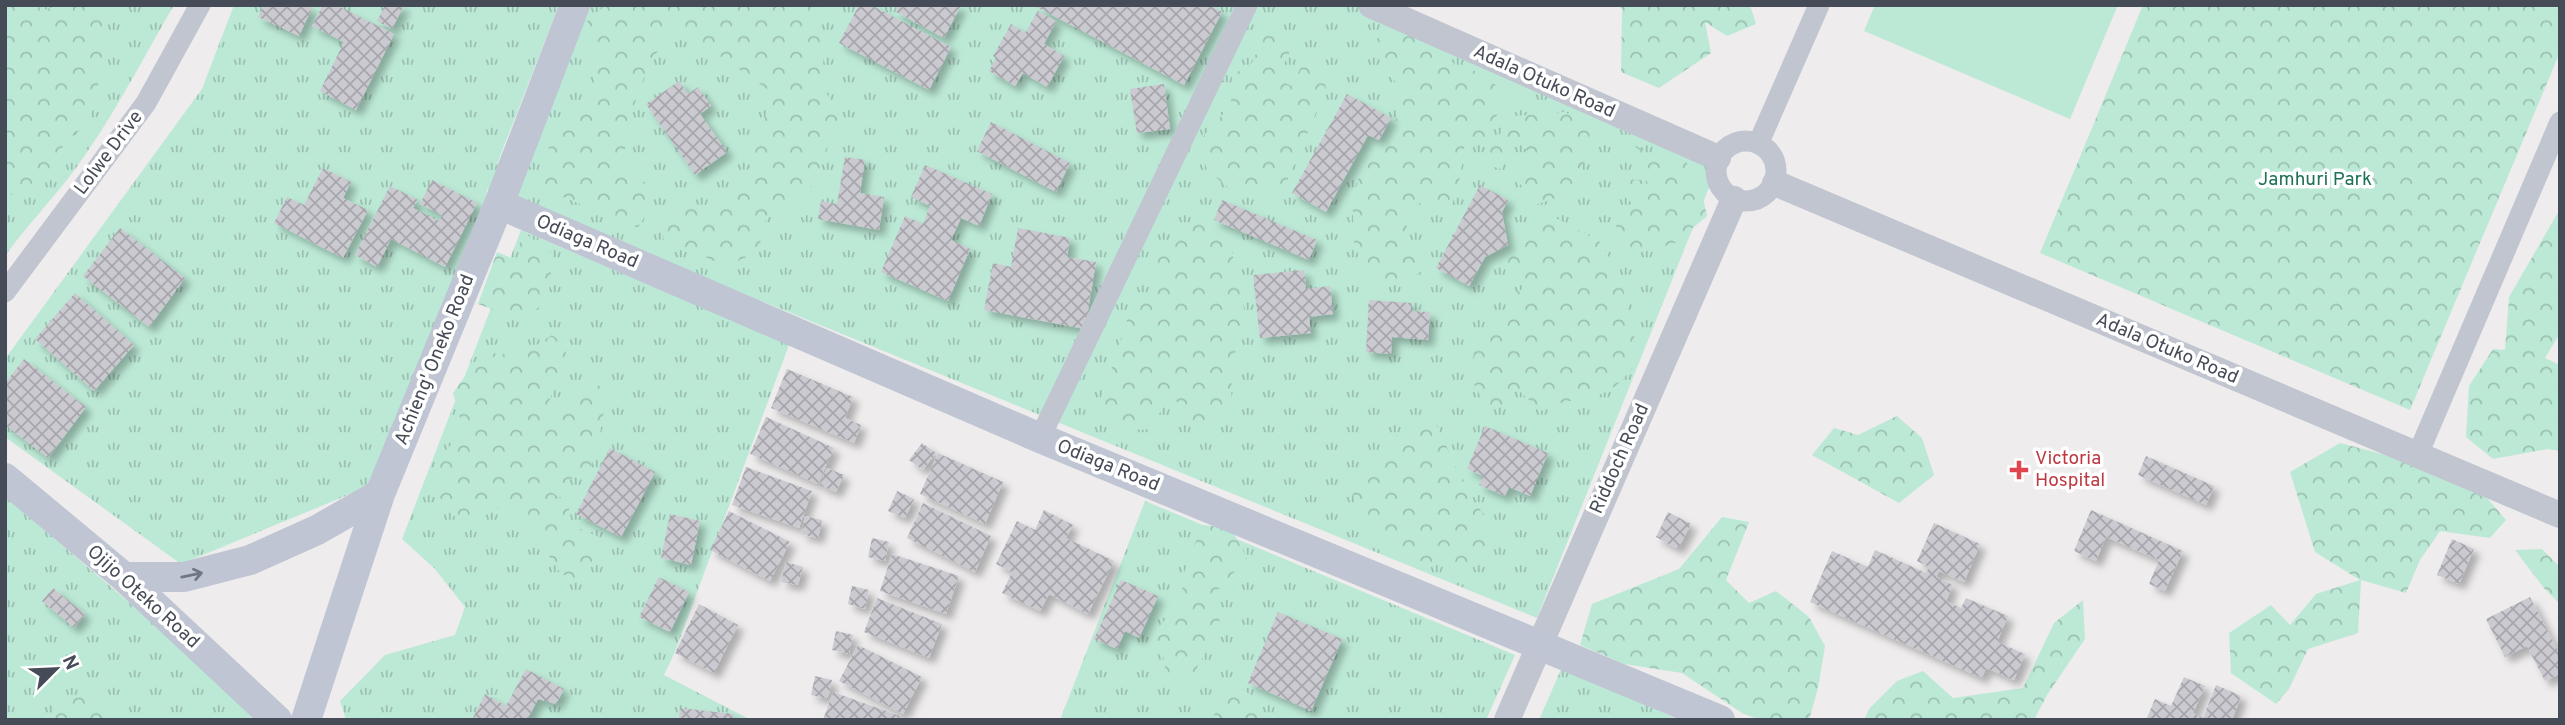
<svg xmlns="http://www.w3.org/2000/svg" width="2565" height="725" viewBox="0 0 2565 725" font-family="Overpass,sans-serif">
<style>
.grass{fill:url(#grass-tufts)}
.forest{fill:url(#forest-crowns)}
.pitch{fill:#bce9d6}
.building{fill:url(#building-cross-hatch);filter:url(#shadow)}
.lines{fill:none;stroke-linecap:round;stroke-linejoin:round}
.minor{stroke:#c0c5d0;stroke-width:21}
.tertiary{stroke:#c0c5d0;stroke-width:26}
.secondary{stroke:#bfc5d3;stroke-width:30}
.oneway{stroke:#707682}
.health-dot{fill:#e0444e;stroke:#fff;stroke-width:2.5}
.labels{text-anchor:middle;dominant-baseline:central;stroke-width:7;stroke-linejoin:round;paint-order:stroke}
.street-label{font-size:19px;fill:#464c57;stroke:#fff}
.park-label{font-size:19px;fill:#1e7156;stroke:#fff}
.health-label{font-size:19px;fill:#be3a42;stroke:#fff;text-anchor:start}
</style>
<defs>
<pattern id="grass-tufts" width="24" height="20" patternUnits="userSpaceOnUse" patternTransform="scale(1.75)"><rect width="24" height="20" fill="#bce9d6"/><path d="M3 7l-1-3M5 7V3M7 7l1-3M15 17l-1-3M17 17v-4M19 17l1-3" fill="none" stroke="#9bbfb0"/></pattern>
<pattern id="forest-crowns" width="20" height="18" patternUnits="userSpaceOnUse" patternTransform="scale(1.75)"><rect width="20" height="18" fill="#bce9d6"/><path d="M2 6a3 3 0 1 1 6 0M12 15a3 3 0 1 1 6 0" fill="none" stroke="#9bbfb0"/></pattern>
<pattern id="building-cross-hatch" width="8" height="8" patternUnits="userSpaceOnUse" patternTransform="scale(1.75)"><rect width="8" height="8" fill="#cacad0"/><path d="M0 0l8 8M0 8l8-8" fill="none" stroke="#a6a6ac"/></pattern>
<filter id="shadow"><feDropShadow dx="6" dy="6" stdDeviation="3.5" flood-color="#0004"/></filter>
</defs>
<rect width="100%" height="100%" fill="#eeecec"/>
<path class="grass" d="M5,5H174C141,62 110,123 70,176C49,203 25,228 5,256Z
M234,5H559L495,169L570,5H1356L1716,170L1537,618L487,189L486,206L372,485L181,564L5,437V359L202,89Z
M521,230L789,345L674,654L664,675L751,720H346L340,701L385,655L455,635L465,607L434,568L402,539Z
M5,496L266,720H5Z
M1145,501L1515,655L1486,720H1060Z
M1562,667L1679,720H1539Z"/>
<path class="forest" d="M5,5H35L45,10C62,2 91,2 108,9L96,102L88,121L60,150L40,195H11L5,185Z
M607,5L816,6L823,50L824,90L840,113L816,181L790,210L766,218L758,252L726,266L663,239L671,207L729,209C750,172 762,134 771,92L703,44L670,33C641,72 631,109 624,155L648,190L651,206L638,228L544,189L540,161L596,87L587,19Z
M1618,5H1750L1756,24L1727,36L1705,22L1711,53L1659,88L1621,72L1622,9Z
M2143,5H2560V52L2410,410L2040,253Z
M1271,23L1297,37L1277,78L1291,86L1305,60L1321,59L1326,89L1286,184L1266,193L1231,190L1207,170L1198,142L1231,105L1232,75L1251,64Z
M1396,24L1423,28L1456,66L1482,73L1507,95L1486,137L1465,143L1460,177L1452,205L1431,199L1408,208L1406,236L1426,269L1401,283L1368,285L1353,238V199L1362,166L1381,157L1406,94L1387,72L1373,42Z
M1564,112L1592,124L1586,156L1574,192L1535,205L1518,181L1531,154L1517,142L1501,169L1484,164L1492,144L1514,116Z
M1635,145L1652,156L1682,155L1700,184L1707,216L1675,243L1644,252L1624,253L1614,219L1632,205L1618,179L1642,180L1648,185Z
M2560,209V333L2545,358L2560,365V451L2548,449L2493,459L2466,437L2469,386L2493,349L2505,350L2509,297Z
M1202,210L1230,242L1246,318L1232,363L1231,412L1194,428L1171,393L1150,430L1124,429L1097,409C1108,375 1123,343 1130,307L1152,296L1153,257L1177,243Z
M1558,219L1600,242L1620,276L1640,360C1630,370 1619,386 1606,392C1585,401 1561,399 1541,411L1515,387L1502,406L1486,407L1472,380L1474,349L1500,326L1507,302L1524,287L1507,263L1528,224Z
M521,230L553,255L548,300L522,320L478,304L497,252L518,261Z
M552,335L568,347L547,408L563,405L584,379L608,390L597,450L590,468L550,491L568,504L572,525L599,537L586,582L561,574L514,503L491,511L469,528L442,506L433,468L463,429L453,393L482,352L520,356Z
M1432,415L1470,498L1486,516L1487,560L1453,568L1416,560L1380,536L1357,509L1350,483L1375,464L1403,427Z
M1897,416L1922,438L1934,475L1899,503L1812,455L1834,428L1858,435Z
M2340,443L2469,477L2506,520L2490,538L2440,531L2420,560L2406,593L2361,580L2358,633L2308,649L2289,689L2276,704L2231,673L2229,633L2271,605L2290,625L2316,594L2360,580L2315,552L2290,472Z
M1722,517L1749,522L1726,580L1749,603L1776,591L1809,617L1825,646L1818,688L1809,720H1760L1742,713L1682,673L1624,664L1580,645L1592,604L1679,569Z
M1202,525L1231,528L1247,558L1217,591L1220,619L1210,645L1191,679L1167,682L1162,648L1149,641L1181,598L1184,573Z
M2542,549L2560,567V604L2544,588L2515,550Z
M2083,600L2085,639L2047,695L2034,720H1864L1869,709L1897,681L1923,671L1953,698L2023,688L2054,623Z
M1242,689L1257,699L1267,720H1211L1224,699Z
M85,696L115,720H56L51,704Z"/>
<path class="pitch" d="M1875,5H2118L2070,119L1864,31Z"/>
<path class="building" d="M264,5H305L312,8L299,36L258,17Z
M323,5H336L394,34L356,110L320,91L344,42L312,26Z
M385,5H404L392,29L377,21Z
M859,5H871L951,47L929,90L839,43Z
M899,5H961L944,38L896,12Z
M1033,5H1209L1222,12L1184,85Z
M1038,11L1056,21L1044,44L1064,56L1047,87L1023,73L1015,86L989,71L996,58L993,56L1011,24L1025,33Z
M679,81L688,94L698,87L711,106L700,114L727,152L695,175L646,104Z
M1164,84L1170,129L1137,133L1130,89Z
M1347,94L1391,118L1379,140L1368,135L1326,212L1292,193Z
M991,122L1070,163L1056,192L977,151Z
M845,157L865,160L860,193L884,197L879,230L818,219L821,201L837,204Z
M925,165L992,194L979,226L961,218L951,240L970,249L948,301L881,272L905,216L923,224L930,206L911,197Z
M323,168L351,182L343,198L368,210L343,258L274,223L287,197L304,205Z
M432,180L477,203L445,267L391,239L377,267L355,255L390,186L418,200L413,208L439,221L442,215L420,204Z
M1480,185L1508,200L1502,212L1508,245L1485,257L1469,286L1436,268Z
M1222,200L1317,240L1309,260L1214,220Z
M120,228L185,278L149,327L83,276Z
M1018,228L1070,238L1067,257L1096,262L1085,329L984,310L993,263L1011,267Z
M1304,270L1306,289L1330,286L1333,314L1309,317L1311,333L1260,338L1253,275Z
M75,293L134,345L94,391L35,339Z
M1369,300L1411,303V311L1430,312L1428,340L1392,337L1391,354L1366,352Z
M24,359L86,407L48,458L5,425V383Z
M787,369L853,397L845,418L861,425L854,443L771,408Z
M766,417L834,448L818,484L750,454Z
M1485,426L1548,453L1530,496L1509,487L1505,496L1479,485L1483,476L1467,469Z
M922,443L936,453L923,470L909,460Z
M610,448L655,472L621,537L576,514Z
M938,453L1003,482L985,524L920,494Z
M2146,456L2214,486L2206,505L2138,475Z
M746,467L812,491L799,528L732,505Z
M827,468L844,475L836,492L819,485Z
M897,491L914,499L905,518L888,511Z
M923,503L991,536L975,572L907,538Z
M1044,510L1073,525L1066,538L1114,561L1088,614L1049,594L1040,611L1002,593L1012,572L996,564L1017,521L1035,530Z
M2091,510L2183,551L2165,591L2149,584L2159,560L2106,537L2096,561L2074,551Z
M729,511L790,542L770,581L710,550Z
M1668,512L1691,524L1678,549L1656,537Z
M670,514L700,521L691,565L661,558Z
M805,516L822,520L818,538L801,534Z
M1934,523L1980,544L1964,582L1939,571L1936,577L1953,585L1946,601L1961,608L1966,598L2008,616L1997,642L2025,654L2014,680L1986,668L1982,678L1810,602L1832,551L1868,567L1875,550L1926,573L1929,567L1917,561Z
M872,538L889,542L885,561L868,557Z
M2452,539L2474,549L2459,584L2437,575Z
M892,554L959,576L946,614L880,591Z
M786,562L803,567L798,585L781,582Z
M659,577L689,592L670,632L639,617Z
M1121,580L1158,596L1139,638L1125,631L1117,649L1094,639Z
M852,586L869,590L865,609L848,604Z
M53,588L85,614L74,628L42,601Z
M2530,597L2560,655V674L2545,681L2527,646L2505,657L2486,619Z
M877,598L942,624L929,658L864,632Z
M699,604L738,625L714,673L675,653Z
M1278,612L1342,639L1311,711L1248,683Z
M836,631L853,635L849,654L832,650Z
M858,645L922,677L903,714L839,681Z
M526,669L564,689L556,704L538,699L527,720H472L485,694L506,706Z
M815,676L832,680L828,699L811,695Z
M2184,677L2205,686L2193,713L2203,718L2216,685L2241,696L2232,720H2146L2155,699L2171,706Z
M833,692L900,716L898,720H823Z
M680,708L734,714L733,720H679Z"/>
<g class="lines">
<path class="minor" d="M1716 171a30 30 0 1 1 60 0a30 30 0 1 1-60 0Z
M1759,142L1819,5
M5,292L146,103L200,5
M1040,438L1247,5
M2418,454L2560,122"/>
<path class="tertiary" d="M1371,5L1718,158
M1775,183L2560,515
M1507,720L1734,199"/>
<path class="secondary" d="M499,204L1040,438L1720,720
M5,478L124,577L277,720
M124,577H184L250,560L317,530L380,494
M306,720L380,494L499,204L575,5"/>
</g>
<defs><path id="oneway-shaft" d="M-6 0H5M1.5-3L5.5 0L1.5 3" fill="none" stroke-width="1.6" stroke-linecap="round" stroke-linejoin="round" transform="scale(1.75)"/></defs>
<use class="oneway" href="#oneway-shaft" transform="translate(192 575) rotate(-12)"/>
<path class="health-dot" d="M2015.5 459.5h7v7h7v7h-7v7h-7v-7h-7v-7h7z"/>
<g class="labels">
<g class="street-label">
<text transform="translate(1544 82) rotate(24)">Adala Otuko Road</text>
<text transform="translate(109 153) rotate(-53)">Lolwe Drive</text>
<text transform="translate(587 242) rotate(23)">Odiaga Road</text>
<text transform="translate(2167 349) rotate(23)">Adala Otuko Road</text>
<text transform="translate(435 360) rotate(-68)">Achieng' Oneko Road</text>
<text transform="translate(1620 459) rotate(-66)">Riddoch Road</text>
<text transform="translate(1108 466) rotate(22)">Odiaga Road</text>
<text transform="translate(143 597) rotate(42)">Ojijo Oteko Road</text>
</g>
<g class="park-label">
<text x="2315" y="180">Jamhuri Park</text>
</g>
<g class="health-label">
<text x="2035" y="459">Victoria<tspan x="2035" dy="22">Hospital</tspan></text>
</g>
</g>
<rect width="2565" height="725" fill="none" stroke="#464c57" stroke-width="14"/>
<g transform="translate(56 669) rotate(66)" stroke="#ffffff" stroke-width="5" paint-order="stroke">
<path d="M0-5L12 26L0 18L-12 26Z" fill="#464c57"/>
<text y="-10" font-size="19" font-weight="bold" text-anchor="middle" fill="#464c57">N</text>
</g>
</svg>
